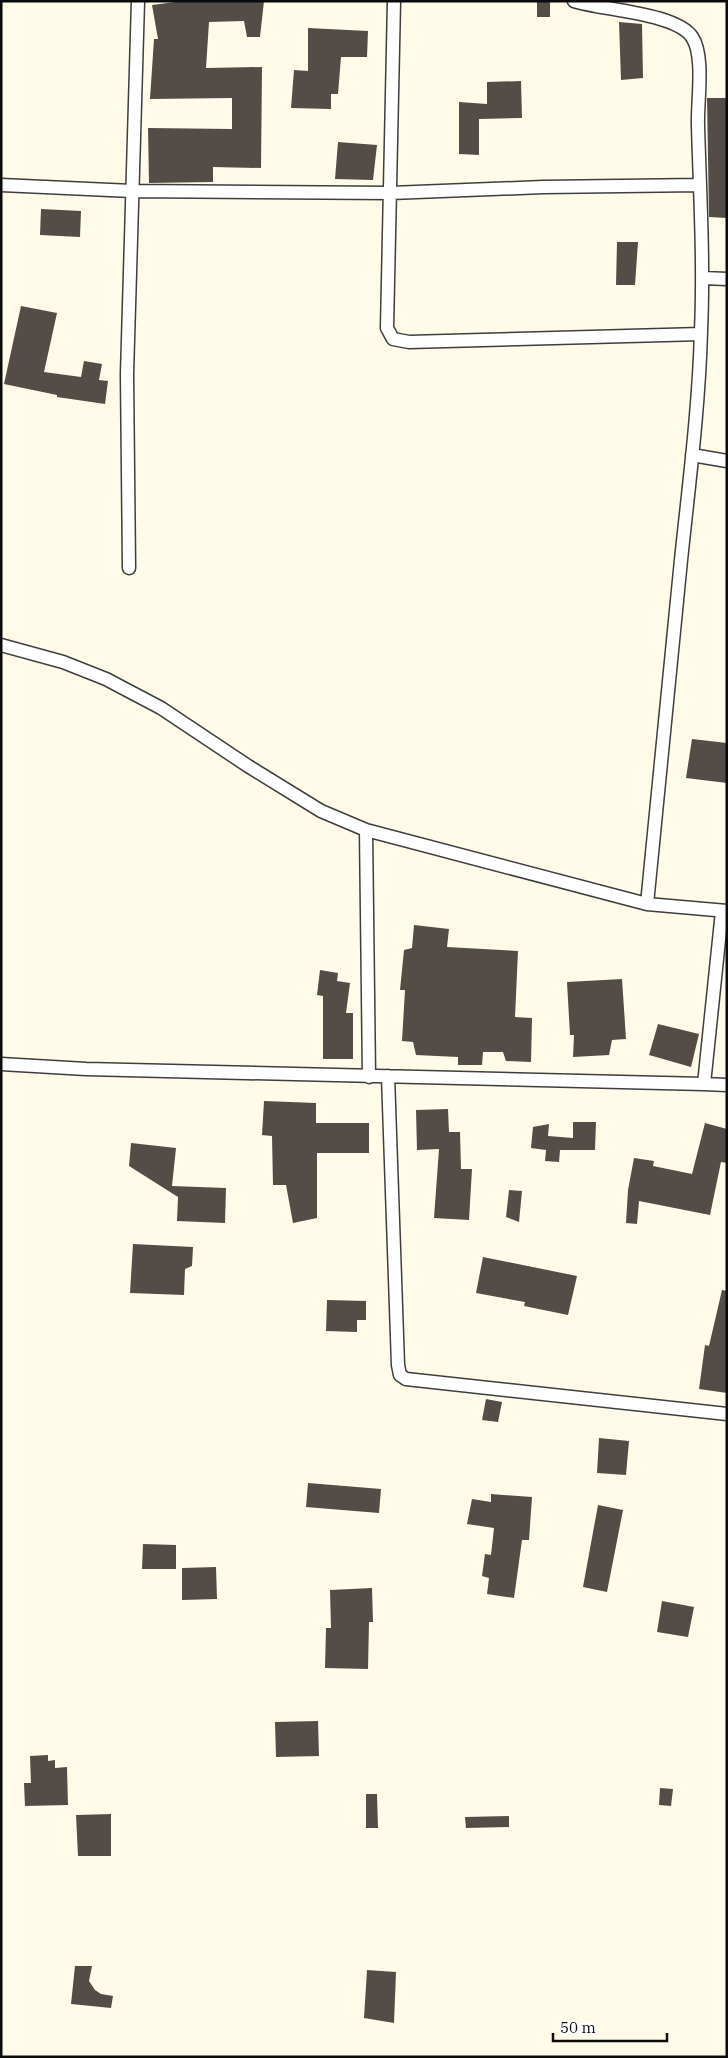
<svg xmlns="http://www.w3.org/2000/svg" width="728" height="2058" viewBox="0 0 728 2058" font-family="'IBM Plex Serif',serif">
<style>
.building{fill:#544c46}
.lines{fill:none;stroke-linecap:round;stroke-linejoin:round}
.street-casing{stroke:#3e3e3e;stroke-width:15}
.street{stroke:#fff;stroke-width:12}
</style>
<rect width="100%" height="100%" fill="#fffbe8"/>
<path class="building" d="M183,1H264L260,37H247L244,21L209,22L206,68L262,67L261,168L213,167V182L149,183L148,128L232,129V98L150,99L154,39H158L152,5Z
M537,1H550V17H537Z
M619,22L642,24L643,78L621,80Z
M308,28L368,31L367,57H341L338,94H331V109L291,108L294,70L308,71Z
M521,81L522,118L479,119V155L459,154V102L487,104V82Z
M707,98H727V218L709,217Z
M338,142L377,145L373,180L335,179Z
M41,209L81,211L80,237L40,235Z
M617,242H638L635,285H616Z
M21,306L57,313L44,372L81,377L84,361L102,364L99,380L108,381L105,404L57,397V395L4,384Z
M692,739L727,743V783L686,778Z
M414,925L449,929L447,947L518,951L515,1017L532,1018L531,1062L506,1061L503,1052H483L482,1065H458V1057L416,1055L413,1042L402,1041L405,990H400L404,950L412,948Z
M320,970L338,973L337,981L350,983L346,1013H353V1059H323V996L317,995Z
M622,979L626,1039L612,1040L609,1055L573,1057L574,1035H570L567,982Z
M658,1024L699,1034L691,1067L649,1055Z
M264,1101L316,1103V1123H369V1153H317V1218L293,1223L286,1185H273L272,1136L262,1135Z
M448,1109L449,1132H460L461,1169H472L469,1220L434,1218L439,1149L417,1150L416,1110Z
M573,1122H596L595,1150H560L559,1162L545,1161L546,1150L531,1148L533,1127L549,1124L548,1136L573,1138Z
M705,1123L727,1129V1163L721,1162L710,1215L639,1201L637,1224L626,1223L628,1190L634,1158L654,1161L653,1166L692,1174Z
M131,1143L176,1148L172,1186L226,1188L225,1223L177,1221L178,1197L129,1166Z
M509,1190L522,1191L519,1222L506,1217Z
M133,1244L193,1247L192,1266L185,1269L184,1295L130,1293Z
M483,1257L577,1276L568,1315L524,1306L525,1302L476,1293Z
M722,1290L727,1291V1393L699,1389L705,1345L709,1346Z
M327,1300L366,1301V1320H357V1332L326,1331Z
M486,1399L502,1402L498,1422L482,1420Z
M599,1438L629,1441L626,1475L597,1473Z
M308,1483L381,1489L379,1513L306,1507Z
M491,1494L532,1497L529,1540H522L514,1598L487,1594L489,1578L482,1576L485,1554L491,1555L494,1528L467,1524L472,1499L491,1502Z
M598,1505L623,1510L607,1592L583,1587Z
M143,1544L176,1545V1569H142Z
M216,1567L217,1599L182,1600V1568Z
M372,1588L373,1622H369L368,1669L325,1668L326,1628H331L330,1590Z
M662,1601L694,1607L688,1637L657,1632Z
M318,1721L319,1756L276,1757L275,1722Z
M48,1755V1761L55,1760V1768L67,1767L68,1805L25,1806L24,1783H31L30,1756Z
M660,1788L673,1789L671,1806L659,1805Z
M366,1794H377L378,1828H366Z
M111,1814V1856H78L76,1815Z
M509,1816V1827L466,1828L465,1817Z
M75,1966H92L89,1981L95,1990L101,1994L113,1996L111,2008L71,2004Z
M367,1970L396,1972L394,2023L364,2018Z"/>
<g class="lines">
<defs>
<path id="street" d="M394,1L387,328L393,339L409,342L701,334
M574,1C602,10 676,13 692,37C705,56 697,102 698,126C700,194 704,262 701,331C699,407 689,484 681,560C670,675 658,789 647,904
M1,185L132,191L391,193L543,187L700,185
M703,278L727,279
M692,455L727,461
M129,568L127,374L138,1
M1,645L63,662L106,679L161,708L248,766L321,811L366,830L647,904L727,911
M366,830L369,1077
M1,1064L86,1069L704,1084L722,911
M388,1076L398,1365L400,1375L406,1379L727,1414
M704,1084L727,1085"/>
</defs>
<use href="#street" class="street-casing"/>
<use href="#street" class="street"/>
</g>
<rect width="728" height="2058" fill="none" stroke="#0b0b0b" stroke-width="5"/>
<path d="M553 2033v8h114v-8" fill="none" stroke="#0b0b0b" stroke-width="2.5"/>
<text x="560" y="2033" font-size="15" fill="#0b0b0b" stroke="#ffffff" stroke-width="4" paint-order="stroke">50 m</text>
</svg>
